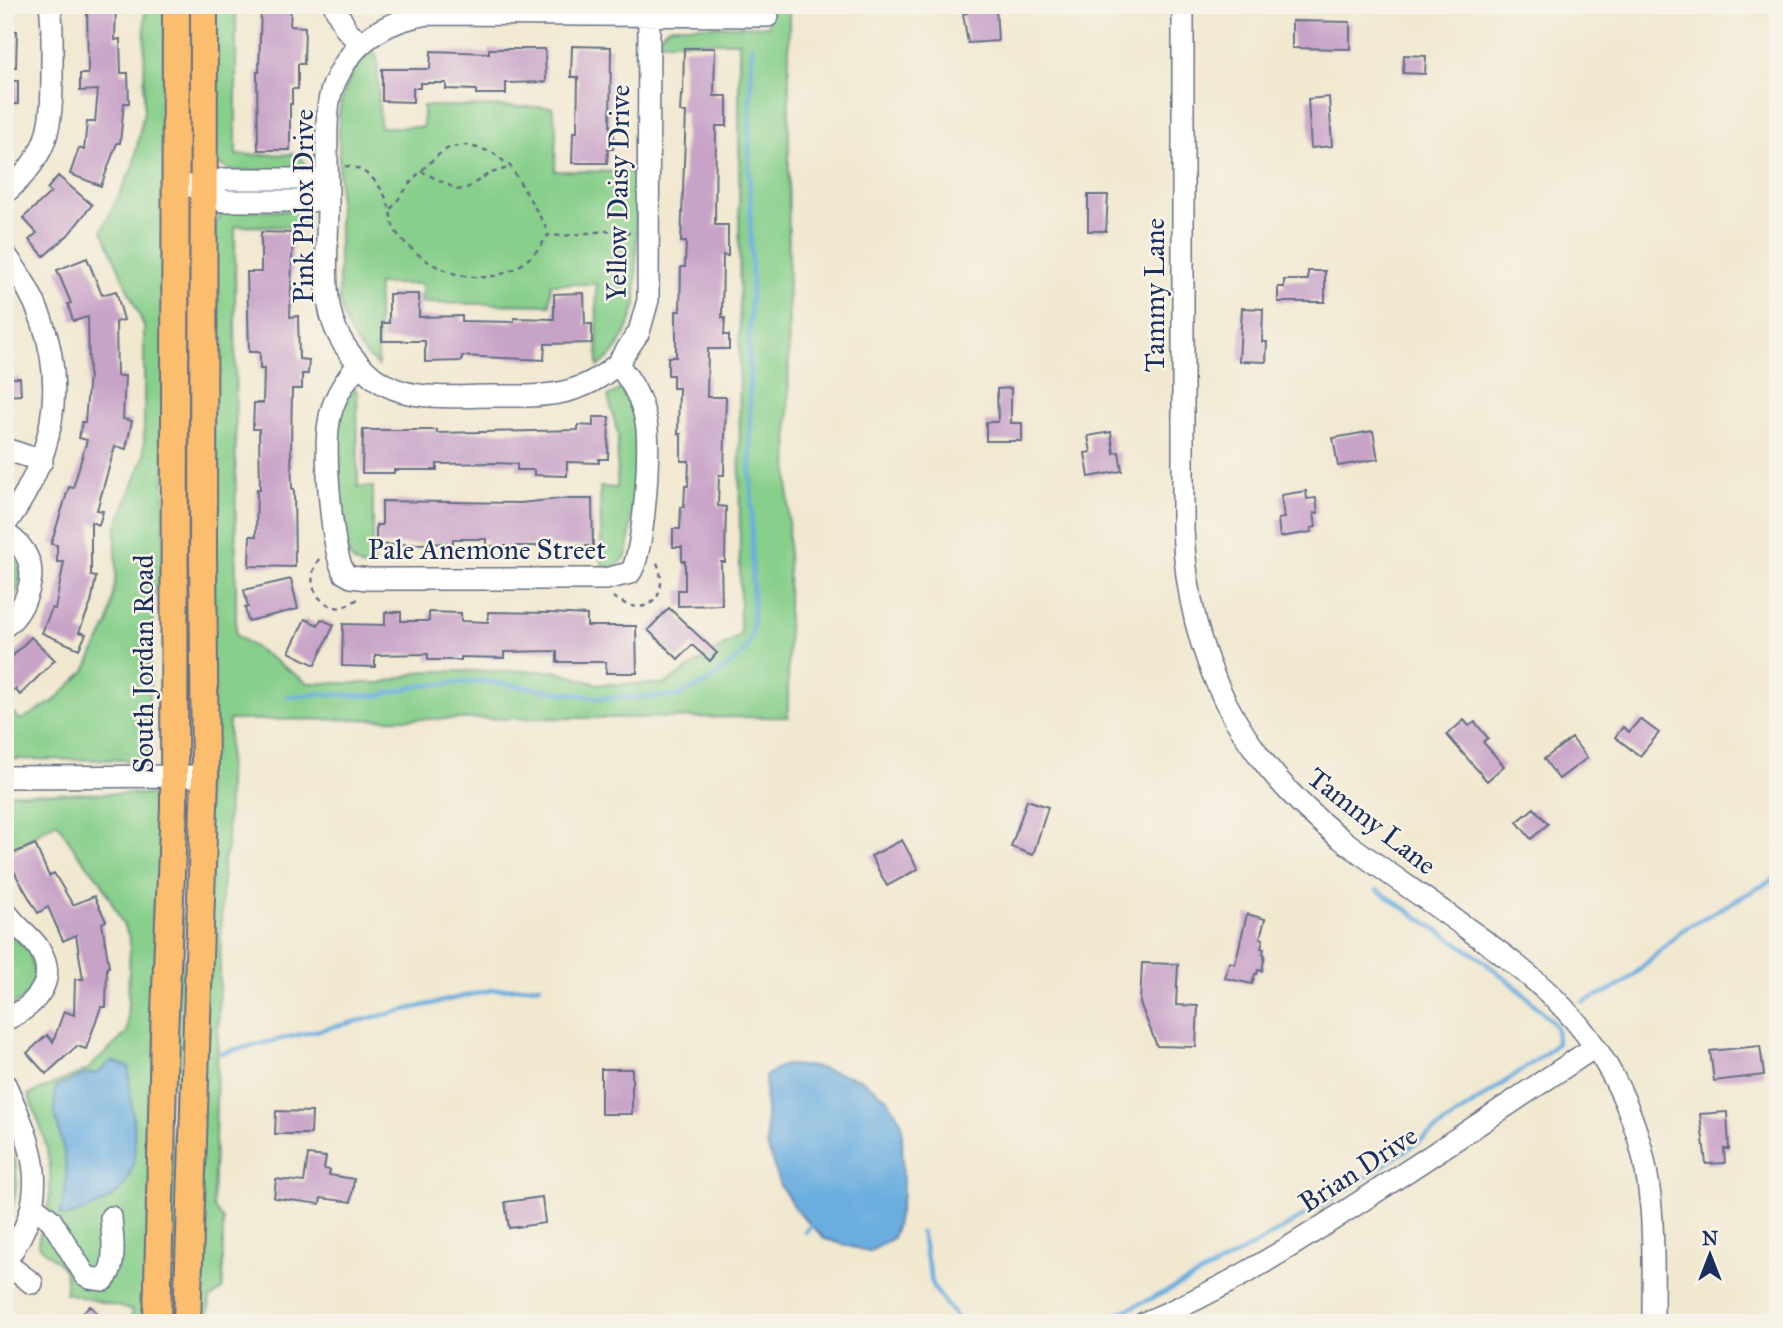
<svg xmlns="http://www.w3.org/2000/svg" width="1783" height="1328" viewBox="0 0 1783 1328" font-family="'IM FELL Great Primer',serif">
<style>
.green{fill:#87cf8b;stroke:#517f74;stroke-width:2}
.water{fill:#6aaddf;stroke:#426e9e;stroke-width:2}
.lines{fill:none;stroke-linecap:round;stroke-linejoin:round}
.stream{stroke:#6aaddf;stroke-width:4.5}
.building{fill:#c8a3c8}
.minor-casing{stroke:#667086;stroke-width:24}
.major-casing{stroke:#667086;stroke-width:30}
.path{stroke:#667086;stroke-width:2.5;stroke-dasharray:5 5;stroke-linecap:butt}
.minor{stroke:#fff;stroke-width:21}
.major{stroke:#fbbd6e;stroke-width:26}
.labels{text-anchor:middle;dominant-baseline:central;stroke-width:5;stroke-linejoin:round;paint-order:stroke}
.street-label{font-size:28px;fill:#1b2f5e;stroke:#f7f3e8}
</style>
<rect width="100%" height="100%" fill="#f7f3e8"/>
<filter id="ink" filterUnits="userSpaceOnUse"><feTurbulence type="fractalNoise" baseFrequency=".0143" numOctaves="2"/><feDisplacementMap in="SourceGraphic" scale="14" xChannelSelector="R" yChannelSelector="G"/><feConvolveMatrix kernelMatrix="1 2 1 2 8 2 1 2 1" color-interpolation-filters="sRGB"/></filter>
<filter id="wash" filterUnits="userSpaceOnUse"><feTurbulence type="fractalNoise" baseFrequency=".00686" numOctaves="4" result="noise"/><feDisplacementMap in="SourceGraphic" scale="28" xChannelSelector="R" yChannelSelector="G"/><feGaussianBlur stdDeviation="1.57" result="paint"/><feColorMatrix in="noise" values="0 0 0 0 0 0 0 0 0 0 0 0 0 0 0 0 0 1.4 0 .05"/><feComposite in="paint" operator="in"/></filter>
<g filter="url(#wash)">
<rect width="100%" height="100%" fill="#f1e8d0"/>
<path class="green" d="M145,5H165L164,547L161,578L155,590L150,655L148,755L144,759L134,760L5,759V706L21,720L54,701L85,671L109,622L116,576V529L144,456V326L102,230L133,167L144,111Z
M214,5H236V155L299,154L308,169L232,171L220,165L215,156Z
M768,5H789L788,717L229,720L227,850L223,863L213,1207L223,1219V1288L210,1299L208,1323H197L215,225L221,215L230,210L307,211L308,227L235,226L236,635L308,683H381L424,671H554L597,684H665L740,635L739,42H659C660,34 665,27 673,26H768Z
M372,49L377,56L380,127H423V106L552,107L556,127L555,171L637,172L636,305L626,333L614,353L598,367L596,284H551L550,305L422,303V284H378V366C356,347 343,326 339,297V113C343,88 354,67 372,49Z
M191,237V562L185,561V268Z
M355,388L357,393L358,487H373V568C364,568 355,565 350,557C341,540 336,449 339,428C341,415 346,399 355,388Z
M621,389C648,420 635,483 631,520C629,532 631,547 625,558C619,566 611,568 602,568L600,487L617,488L618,434L608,396Z
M6,553C32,563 17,596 5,613Z
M5,793L145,794L153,796L162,805L147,1323H131L132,1310L65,1293C71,1262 53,1263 38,1244C39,1231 46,1219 48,1207C56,1166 44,1132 28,1095L87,1070L127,1033L130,938L101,881L77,853L57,822L5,854Z
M179,917H183L182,953L186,1054L178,1323H167Z
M5,930L29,951L35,975L29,994L5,1011Z
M5,1129C19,1161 21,1194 5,1226Z"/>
<path class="water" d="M112,1061L129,1067C127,1108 151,1164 115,1195C103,1206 82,1211 66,1217L60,1215C65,1197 68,1178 65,1159C62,1134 50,1113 56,1087L86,1074L98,1073Z
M784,1065L816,1067L860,1079L887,1098L902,1123L903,1195L893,1238L869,1252L825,1239L797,1211L780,1185L767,1145L765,1076Z"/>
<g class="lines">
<path class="stream" d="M288,697L318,694L377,696L418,686L483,681L602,698L677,696L706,683L741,656L748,646L752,633L753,610L749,340L752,280L749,155L752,45
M1583,1002L1621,985L1636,973L1682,930L1778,877
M221,1053L491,990L540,986
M805,1232L814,1222
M921,1232L933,1287L957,1319L1002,1323
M1096,1323C1261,1255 1400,1155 1545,1054L1557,1043L1556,1028L1552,1021L1517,988L1477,956L1377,890"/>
</g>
<g id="blocks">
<path class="building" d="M87,5H116L115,40L120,39L121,73H128L129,103H124L120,143H117L101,186L70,174L79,148L84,150L87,122H95L98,90L80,91V74H88Z
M261,5H291L290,26L305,27L304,64H298V89H292V104H290V150H258L257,72H259Z
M996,8L998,41L968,43L963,14L967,13V10Z
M1292,21L1350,22V49L1292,48Z
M5,31H17L16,67H5Z
M572,46L611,47L610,133H614L613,149H608L607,163H572L573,132H577L578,77H571Z
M684,48H715L714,96H727V126H716L715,225H728V256L723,255L722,318H725L724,335H729V349H708L707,397H726L724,475H719L718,506L726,507L725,562H721L722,605L678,606V590H685V561H682V547H673V529H680L681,507H684L685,486H688L689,461H681V434H678L679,388H673V375H668V357H676V311H680L681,267H685L686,242H681L686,112H680L681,95H683Z
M489,49H545L546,82L506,83V94H476V90L446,89V83H420V88H413V102L382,101V69H430L431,51L489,53Z
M1404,55L1426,56L1425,74L1403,73Z
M5,81H18V104H5Z
M1329,97L1332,146L1311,148L1308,99Z
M58,176L92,205L68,235L44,256L29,240L37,233L23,218L51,192L47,189Z
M1088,195H1108L1106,231H1088Z
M261,232L293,233L290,317L298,316L299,359L309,360L308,374H302V389H292L291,446L292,489H294L295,567L249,566L250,536H256L257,489H260L259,429H253L254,403H263L264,369H260V352H249L247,272H261Z
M87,258L102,295L116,291L124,320L116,322L117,376H125L123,419L132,421L126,449L115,446L97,510L103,511L99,525L91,522V576L96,577L91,603L79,632L86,634L79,649L42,633L52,608L55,609L64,562H57V545L51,544L69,487L73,488L87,440L79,438L82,422H85L89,375L88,317L73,321L68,304L71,303L57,270Z
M1308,271H1325V302H1278V287H1284V280H1308Z
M584,293L585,324H592V343L545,344L544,360L462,356V361L425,362V341H382V323H389V294H419V317L462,316V321L514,322V318L554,319V294Z
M1242,308L1263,309L1262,342H1267L1266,362L1239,361Z
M5,378H20L21,395L5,396Z
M1011,388V423H1022V441H986V422H998L997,389Z
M593,417H609L608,459H599V463L567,462V476L534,475V470H517V464L496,463L437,464V470H394V473H362L363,430H437V433L578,430V425L593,426Z
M1373,431L1378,459L1338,466L1333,438Z
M1111,432L1114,453L1119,452L1122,471L1089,477L1085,453L1091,452L1088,436Z
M1306,491L1307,499L1316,498L1318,513H1314L1316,527L1311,528L1312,532L1280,537L1278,519L1284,518L1281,495Z
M560,499H592L593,546H486V539H453V543L376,545V525H382V501L520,503Z
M291,579L298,609L248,621L245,608L248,607L244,590Z
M669,608L717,653L710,661L692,645L678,659L648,630Z
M385,612H401V621H429V612L461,613V621L488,622V612L550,613L587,615V626H636L637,673H606V662H557V651L504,652V658L461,657V660H428V654L375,655V667L342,666L343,624L385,625Z
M305,619L318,625L321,619L334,625L315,665L289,652Z
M31,637L55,660L20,695L15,689L5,698V664Z
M1640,719L1659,733L1640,756L1615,737L1623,727L1629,732Z
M1464,720L1469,726L1475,722L1488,738L1483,742L1504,766L1487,781L1447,735Z
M1572,738L1587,758L1559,779L1544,759Z
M1027,800L1048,807L1033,855L1011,847Z
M1534,808L1548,824L1531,839L1517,822Z
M902,840L918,869L887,886L871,856Z
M35,844L49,876L54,873L73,905L94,896L106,921L102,923L109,967H107L106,1007H101L86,1049L77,1046L46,1074L27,1053L47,1035L53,1042L64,1011L74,1015L75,979H83L76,935L63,941L48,907L38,913L17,877L7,856Z
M1247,914L1265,919L1260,938L1263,939L1261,948L1264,949L1263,954L1265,955L1262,971L1258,970L1257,974H1255L1252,984L1225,978L1229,962L1235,964Z
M1142,963L1178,964L1176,1005L1198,1006L1196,1047L1157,1046L1140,1003Z
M1760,1046L1764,1075L1714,1081L1710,1051Z
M601,1069H632V1114H601Z
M276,1111L312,1112L311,1134H275Z
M1727,1112L1729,1149H1724L1725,1163L1706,1164L1700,1114Z
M308,1155L326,1157L324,1169L330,1170L329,1175L354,1179L351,1202L321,1198L320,1204L274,1198L276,1179L304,1182Z
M542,1197L545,1223L509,1228L505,1202Z
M90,1306L108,1323H89L81,1315Z"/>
</g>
</g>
<g filter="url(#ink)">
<use href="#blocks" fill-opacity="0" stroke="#667086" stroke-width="2"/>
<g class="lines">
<defs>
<path id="minor" d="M334,5L346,29L360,44
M1183,5V529C1188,658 1239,758 1340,838C1381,869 1424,897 1465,927C1541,981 1599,1028 1632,1119C1657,1185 1653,1253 1653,1323
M176,186H204L224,179H312L328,191L312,201H223L204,186
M5,193C52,153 52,123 52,65C52,46 53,25 50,5
M5,254C71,341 69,438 5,525
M617,364C578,399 540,396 492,396C452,396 407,403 373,377C355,362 341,345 333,322C322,289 328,240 328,205C328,173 325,141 328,109C329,97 333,84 339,74C356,38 391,20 428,14L768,16
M5,449L42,461
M5,533C14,539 23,547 27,557C38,578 23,613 5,626
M344,573L351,577L368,579H605L630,573
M344,573C331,548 324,451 329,422C332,400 345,380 359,364
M630,573C644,557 651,445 646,422C642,400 632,381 617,364L639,332L648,300L649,5
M5,777L205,776
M5,910C13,925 28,933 38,947C61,980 34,1007 5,1020
M5,1084C36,1152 52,1195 5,1262
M32,1205L51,1220L85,1275L90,1278L104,1280C118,1266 112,1235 111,1217
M5,1263L32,1283
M1144,1323C1217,1293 1283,1252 1349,1209C1432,1156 1513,1101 1595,1047"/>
<path id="major" d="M157,1323L164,1035L174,806L176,5
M187,1323L205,776L203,554L204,5"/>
</defs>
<use href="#minor" class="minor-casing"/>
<use href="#major" class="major-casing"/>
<path class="path" d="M345,166C367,167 383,186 389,207C392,218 391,226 399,236C441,285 511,297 548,235L562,236L605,231L630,233
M421,171L458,190L467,188L488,174L511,167
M391,209L415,177L438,155L450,147L466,145L492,152L511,167L546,227L548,235
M319,559C305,580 314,605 341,608L362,597
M613,597C648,622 673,595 655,558"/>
<use href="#minor" class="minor"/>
<use href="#major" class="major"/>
</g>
</g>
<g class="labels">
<g class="street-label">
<text transform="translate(618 193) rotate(-89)">Yellow Daisy Drive</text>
<text transform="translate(303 206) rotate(-90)">Pink Phlox Drive</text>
<text transform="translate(1154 295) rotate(-90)">Tammy Lane</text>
<text x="487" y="549">Pale Anemone Street</text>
<text transform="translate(143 664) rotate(-90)">South Jordan Road</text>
<text transform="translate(1372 821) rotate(38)">Tammy Lane</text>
<text transform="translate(1358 1169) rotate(-33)">Brian Drive</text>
</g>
</g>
<rect width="1783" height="1328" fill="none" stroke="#f7f3e8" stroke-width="28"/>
<g transform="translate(1710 1255)" stroke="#f7f3e8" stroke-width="5" paint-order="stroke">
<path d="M0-5L12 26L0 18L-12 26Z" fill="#1b2f5e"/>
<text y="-10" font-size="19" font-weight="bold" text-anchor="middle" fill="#1b2f5e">N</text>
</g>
</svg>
